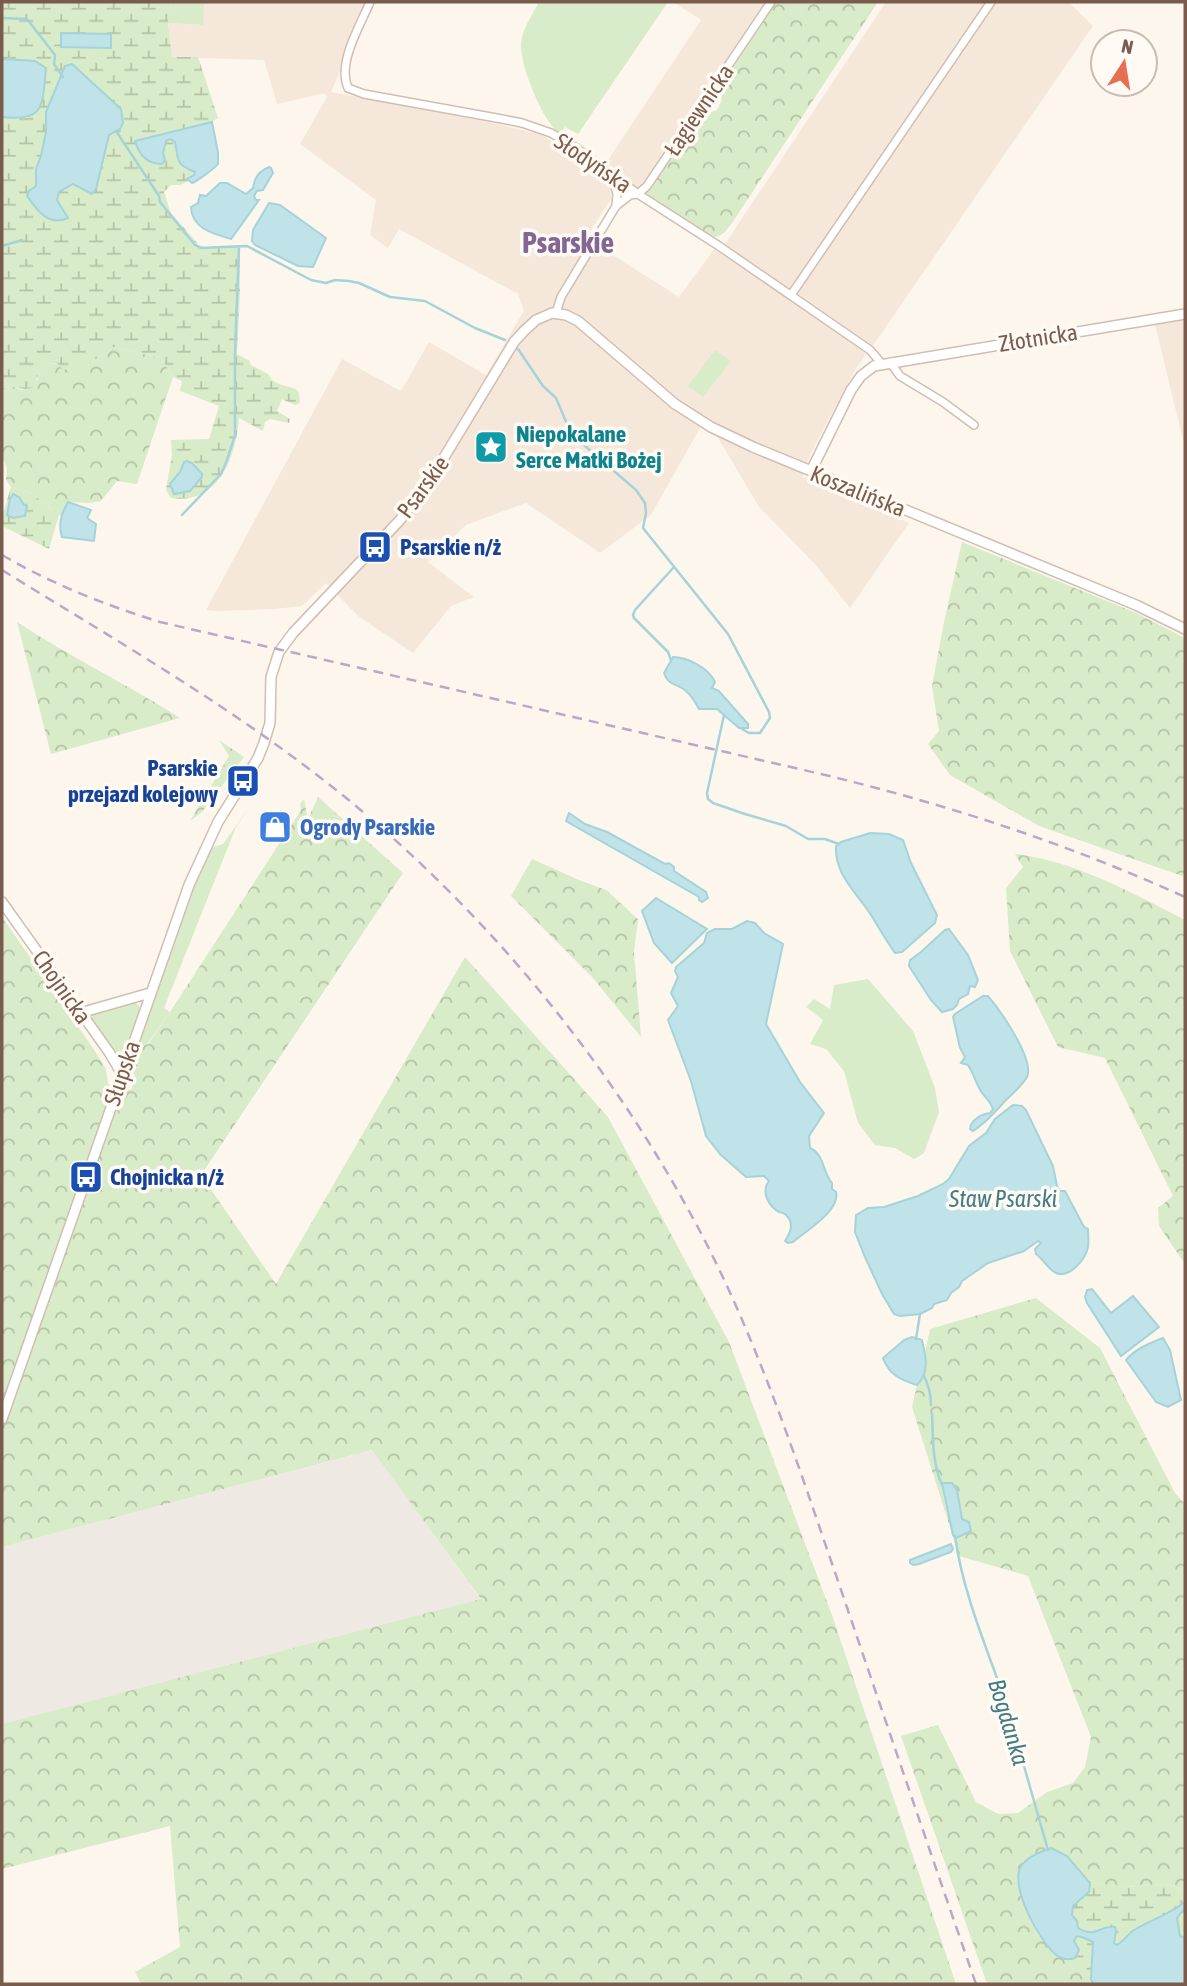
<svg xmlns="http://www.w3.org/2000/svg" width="1187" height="1986" viewBox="0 0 1187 1986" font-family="'Asap Condensed',sans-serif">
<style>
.residential{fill:#f5e8da}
.industrial{fill:#efe9e4}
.grass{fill:#d8ecc9}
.forest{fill:url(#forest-crowns)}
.wetland{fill:url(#wetland-marsh);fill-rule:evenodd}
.water{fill:#bfe3e8;stroke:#a5d3da;stroke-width:2}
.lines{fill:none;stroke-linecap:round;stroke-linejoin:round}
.stream{stroke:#a5d3da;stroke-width:2.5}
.minor-casing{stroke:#d1beb0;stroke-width:10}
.tertiary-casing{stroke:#d1beb0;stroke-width:12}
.minor{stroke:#fff;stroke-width:7}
.tertiary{stroke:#fff;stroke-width:9}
.rail{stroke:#b9a8c9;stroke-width:2.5;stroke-dasharray:10 7;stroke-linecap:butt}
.labels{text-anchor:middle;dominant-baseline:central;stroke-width:7;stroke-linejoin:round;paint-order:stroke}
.street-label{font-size:23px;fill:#7a5c4d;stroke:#fffaf3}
.culture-label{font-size:23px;font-weight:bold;fill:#0d838f;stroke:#fffaf3;text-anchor:start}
.transit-label{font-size:23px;font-weight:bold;fill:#164399;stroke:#fffaf3;text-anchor:start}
.shop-label{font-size:23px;font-weight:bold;fill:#366cbe;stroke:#fffaf3;text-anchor:start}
.water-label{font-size:24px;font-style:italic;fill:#437c86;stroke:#fffaf3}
.district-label{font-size:30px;font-weight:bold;fill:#846695;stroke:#fffaf3}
</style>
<defs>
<pattern id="forest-crowns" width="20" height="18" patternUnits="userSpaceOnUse" patternTransform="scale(1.75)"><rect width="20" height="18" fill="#d8ecc9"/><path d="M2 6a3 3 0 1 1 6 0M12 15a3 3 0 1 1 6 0" fill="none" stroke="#b4c2a5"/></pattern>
<pattern id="wetland-marsh" width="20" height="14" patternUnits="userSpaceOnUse" patternTransform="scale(1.75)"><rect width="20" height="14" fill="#d8ecc9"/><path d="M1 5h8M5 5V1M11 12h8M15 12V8" fill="none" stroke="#b4c2a5"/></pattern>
</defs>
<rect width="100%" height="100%" fill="#fdf6ec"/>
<path class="residential" d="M204,2H370L331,92L484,121L543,135L611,187V199L586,238L679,297L715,248L785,297L829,324L866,354L855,370L832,413L812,451L802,476L909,523L850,608L814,563L759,507L717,436L700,428L651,515L600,553L526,503L466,525L428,562L474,597L451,606L413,653L358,616L326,583L302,606L275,609L217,611L206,610L342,359L401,391L429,342L486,375L524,311L518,294L399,229L388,248L370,235L376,200L300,144L327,97L325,93L277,104L264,60L172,57L168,23L202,25Z
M673,2H767L645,184L639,189L606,163L701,20Z
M886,2H1069L1093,26L872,347L723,247Z
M1185,320V448L1155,325Z"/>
<path class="industrial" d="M373,1450L481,1600L2,1724V1547Z"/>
<path class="grass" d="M171,2H204L203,25L168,23Z
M539,2H668L578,134L565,127L560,134C543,123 519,63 521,43C523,28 532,15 539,2Z
M715,350L731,361L703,397L688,386Z
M253,802L236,827L164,1008L170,1012L147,1044L137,1046L133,1052L194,880L211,848L223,844Z
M868,979L913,1031L935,1088L939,1112L924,1153L914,1159L895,1148L875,1145L858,1123L844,1071L826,1049L810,1044L823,1020L806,1007L814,999L830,1009L834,985Z
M134,1002L139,1005V1012L126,1050L123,1054L117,1055L91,1019V1015Z"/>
<path class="forest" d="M773,2H878L732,223C726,231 722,237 712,237L644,195L645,192L696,118L717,110L721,102L722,96L718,85Z
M113,347L161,358L173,377L137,484L117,481L101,501L90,503L68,502L62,516L59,515L31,493L11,487L6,480L7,469L2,455V388L12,386L22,390L37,380L40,372L48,363L88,365Z
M962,542L1134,612L1185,638V877L1039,826L950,775L928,744L939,731L932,686L944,622Z
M17,622C70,657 127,684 180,718L51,754Z
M219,740L244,757L202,812L190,821L229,756Z
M318,797L403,873L201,1175L276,1284L465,957L608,1117L729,1342L832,1615L956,1984H141L135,1972L180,1947L170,1826L2,1869V1724L481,1599L372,1450L2,1547V917L93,1048L106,1069L108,1084L131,1090L136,1078L129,1066L133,1052L137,1046L148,1044L170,1012L301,810L300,804L304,799L308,819Z
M1015,854C1075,861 1132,893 1185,920V1264L1159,1226L1158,1208L1173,1196L1105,1058L1058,1047L1010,951L1006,888L1023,867Z
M532,859L579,880L606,890L638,919L634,952L641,1037L593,978L511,896Z
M1036,1298L1100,1348L1175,1493L1185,1504V1890L1166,1884L1124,1887L1090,1883L1067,1856L1034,1854L1021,1866L1017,1879L1022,1897L1037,1933L1057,1956L1066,1960L1073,1969L1185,1901V1984H987L901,1736L938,1725L976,1802L998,1814L1018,1813L1047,1792L1073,1783L1085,1767L1091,1737L1028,1576L959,1556L912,1407L917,1385L924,1378L927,1365L925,1353L930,1329Z"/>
<path class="wetland" d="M2,2H171L168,23L172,57H198L218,118L212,122L136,141L165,157L163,153L166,141L170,139L175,142L184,168L195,172L194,175L187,181H189L180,185H171L164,192L171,213L199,245L206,247L240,245V293L237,354L250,361L251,365L268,374L272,380L279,384L296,389L299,393L300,403L295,405L282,399L277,411L290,419L289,423L270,419L265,422L263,431L239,418C236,457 219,505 171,498L166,490L172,455L171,440L209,439L219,406L180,391L182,381L173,377L161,358L113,347L88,365L63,370L57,363H48L40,372L32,388C18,391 15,384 2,388V117L28,118L35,61L2,59ZM72,64L121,109L120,129L109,135L96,189L92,194L73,184L59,192L56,200L67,218C48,227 37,210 27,196L29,191L36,186V169L41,156L46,132V112L65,66ZM194,466L202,477C193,489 187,491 173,493C174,475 179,472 194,466Z
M11,487L31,493L59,515L49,549L2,526V518Z
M1051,1848L1067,1856L1091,1883L1124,1887L1166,1884L1185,1890V1902C1170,1914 1151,1920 1134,1930C1127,1935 1123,1942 1117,1945L1114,1943L1116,1931L1109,1926C1097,1932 1090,1936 1078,1928L1077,1921L1072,1915L1073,1906L1083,1899L1034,1854Z
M1076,1936L1082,1937L1093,1942L1092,1962L1093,1984L1091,1979L1073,1969L1066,1960L1075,1958L1074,1941Z"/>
<path class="water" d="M61,33L111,34V48L61,47Z
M2,59L35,61L46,68C42,105 46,122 2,117Z
M72,64L121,109L123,123L120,129L109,135L96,189L92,194L73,184L59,192L57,200L68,218C48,227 37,210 27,196L29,191L36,186V169L41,156L46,132V112L65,66Z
M212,122L218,152V164C215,168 196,182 192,183L187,179L194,175L195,172C175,164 179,161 175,142L170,139L166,141L163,153L165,160L162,164C148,164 139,155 135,141Z
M269,167L271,168L273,173L263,190L257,191L254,196L256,200H259L231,239C214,234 192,229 191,207L198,203L200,195L206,196L220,183H227L246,194L253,188C254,179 259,171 269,167Z
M269,203L280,205L326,238L313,267L298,266L255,245L252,241L253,230Z
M187,461L192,463L202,474V477L190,491L174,494L170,484L180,472L184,462Z
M13,494L19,497L24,505L27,506L25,516L13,518L7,515L10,499Z
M68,502L91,510L87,518L96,524L94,541L62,537C58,525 62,512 68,502Z
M673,657C687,657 709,668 715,682L712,688L719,691L748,724V728H739L717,709H699C695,702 692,696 686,691C677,683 668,686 664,673Z
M569,813L585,824L607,832L665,864L669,863L674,867V871L706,892L708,898L702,902L699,900V897L566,821Z
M870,833L889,834L903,840L911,863L937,915L935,923L902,952L895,953C886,940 879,928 871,915C857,893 834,874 836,846L841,842Z
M656,898L707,929L672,963L654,943L642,911Z
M747,921L755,923L764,933L783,944L766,1024L800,1082L824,1113L809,1136L810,1148C825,1155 822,1172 832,1183V1189L836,1192C841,1210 806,1231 793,1242L788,1243L785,1241C790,1233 795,1224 786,1215C782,1211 780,1214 776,1210C766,1202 762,1190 769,1181L764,1176L746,1177L721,1155L706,1136L691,1081L668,1020L678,1006L671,993L678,977L675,971L676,967L704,943L707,933L715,929H732Z
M949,929L968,955L978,980L975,987L970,986L968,994L959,999L957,1005L953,1009L942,1012L931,1000L909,966L910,960L921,952L945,930Z
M983,996H988C1000,1010 1035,1060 1027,1077C1022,1086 1012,1094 1005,1101C995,1112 986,1123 973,1131L970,1129C971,1120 981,1114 990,1113L993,1109C990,1100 983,1096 979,1088C975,1080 973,1073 968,1065L961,1063L965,1057L960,1048L953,1017L955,1014Z
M1013,1105L1022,1106L1026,1110L1053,1166L1057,1186L1060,1191H1065L1084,1227L1088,1229C1088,1235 1089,1241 1088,1247C1086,1258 1070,1279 1056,1273C1049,1270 1043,1259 1036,1254L1035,1249L1041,1243L1038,1241L1024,1251L988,1263L962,1281L959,1287L951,1293L947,1300L934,1304L932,1308L920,1314L900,1316L894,1314L882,1294L865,1257L855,1232L856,1215L868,1208L884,1207L918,1196L943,1184L949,1179L969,1146L986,1133L995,1119Z
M1092,1289L1111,1313L1133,1296L1159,1327L1121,1356L1087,1303L1085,1297L1087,1290Z
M912,1337L922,1340C926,1357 930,1372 917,1385C901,1380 889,1375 883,1358L904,1340Z
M1163,1338L1170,1350L1181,1400L1168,1407L1156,1402L1126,1360C1135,1349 1150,1343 1163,1338Z
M942,1483H952L957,1490L962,1519L969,1522L971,1531L956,1538L953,1535Z
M951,1544L953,1549L951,1552L919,1564L913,1565L910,1563V1560Z
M1051,1848L1067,1856L1090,1883L1089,1892L1073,1906L1072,1915L1077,1921L1078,1928C1096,1939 1099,1925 1115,1927L1116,1931L1114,1943L1117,1945C1123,1942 1127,1935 1134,1930C1151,1920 1170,1914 1185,1902V1908L1177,1918L1180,1936L1185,1938V1984H1093L1091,1979L1093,1942L1082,1937L1077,1936L1074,1941L1079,1950L1075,1958C1069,1960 1065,1960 1059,1957C1041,1946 1007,1883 1022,1865C1029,1856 1040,1852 1051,1848Z"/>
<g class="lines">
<path class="stream" d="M2,18L27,19L55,55L54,64L63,77
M116,131L159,196L160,202L195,245L201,248L247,246L311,280L326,283L335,280L349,281L359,283L390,297L425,301L475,328L505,340
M2,246L22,240
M518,349L543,386L556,398L567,424L577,439L636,490L645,503L646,513L643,528L728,634L769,712L770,718L760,733H749L742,729
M182,515L221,474L227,460L235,435V354L239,247
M671,660L668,652L634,618L633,615L635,610L674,567
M724,715L707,793L708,799L713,803L745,814L786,826L808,839H825L839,844
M916,1339L920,1314
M924,1376C929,1386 931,1393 931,1405
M932,1413C933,1436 932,1463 942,1485
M955,1536C962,1588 983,1639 1001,1689V1697L1024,1766L1048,1850"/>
<defs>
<path id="minor" d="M370,2C360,26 337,63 348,88L364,94L502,119L522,123L551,133L575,147L638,194L719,246L870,350L882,364
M612,174L617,194L616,206
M791,295L991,2
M556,313L561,297L616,206L630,195L638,194L647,186L771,2
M890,362L900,376L943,402L974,425"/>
<path id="tertiary" d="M811,471L851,390L861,376L874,366L1185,314
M2,902L109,1052L122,1074
M80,1013L150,993
M2,1419L189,885L218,822L258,758L264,743L270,723L271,677L279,652L293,633L400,520L434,474L514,342L524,331L536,320L552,313L566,315L578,321L675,404L711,427L753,447L1136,605L1185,629"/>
</defs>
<use href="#minor" class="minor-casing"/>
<use href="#tertiary" class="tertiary-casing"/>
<use href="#minor" class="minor"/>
<use href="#tertiary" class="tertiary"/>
<path class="rail" d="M2,555C52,584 105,605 160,622L821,774C946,804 1068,844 1185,897
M2,570C133,651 269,728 385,831C515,946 623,1084 703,1237C761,1349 799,1468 840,1587C885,1719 930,1852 976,1984"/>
</g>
<defs>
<symbol id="sight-square" viewBox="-11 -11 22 22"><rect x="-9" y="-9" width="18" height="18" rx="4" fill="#0f9aa8" stroke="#fffaf3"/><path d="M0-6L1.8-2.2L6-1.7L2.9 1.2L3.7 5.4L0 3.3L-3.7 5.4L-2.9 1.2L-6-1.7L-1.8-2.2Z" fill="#fff"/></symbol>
<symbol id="bus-square" viewBox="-11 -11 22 22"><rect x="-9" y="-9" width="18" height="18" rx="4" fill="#1a4fb4" stroke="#fffaf3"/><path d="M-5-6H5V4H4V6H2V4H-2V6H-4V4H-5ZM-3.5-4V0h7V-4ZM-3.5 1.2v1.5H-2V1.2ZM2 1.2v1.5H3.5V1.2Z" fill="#fff"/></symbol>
<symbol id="shop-square" viewBox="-11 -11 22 22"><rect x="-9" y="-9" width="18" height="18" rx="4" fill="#3f7fe0" stroke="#fffaf3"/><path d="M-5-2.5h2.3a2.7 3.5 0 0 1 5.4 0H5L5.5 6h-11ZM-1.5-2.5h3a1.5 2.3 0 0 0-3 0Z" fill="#fff"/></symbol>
</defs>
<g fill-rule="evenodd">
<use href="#sight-square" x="472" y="428" width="38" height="38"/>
<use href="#bus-square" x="356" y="528" width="38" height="38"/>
<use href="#bus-square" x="224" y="762" width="38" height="38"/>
<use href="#shop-square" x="256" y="808" width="38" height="38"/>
<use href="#bus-square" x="67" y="1158" width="38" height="38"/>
</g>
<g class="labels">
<g class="street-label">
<text transform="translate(699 110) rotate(-56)">Łagiewnicka</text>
<text transform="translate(593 163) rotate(34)">Słodyńska</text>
<text transform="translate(1038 338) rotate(-9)">Złotnicka</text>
<text transform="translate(423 487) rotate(-54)">Psarskie</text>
<text transform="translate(858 491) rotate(22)">Koszalińska</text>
<text transform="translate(62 987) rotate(55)">Chojnicka</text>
<text transform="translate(122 1073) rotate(-71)">Słupska</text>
</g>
<g class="culture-label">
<text x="516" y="434">Niepokalane<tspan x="516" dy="26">Serce Matki Bożej</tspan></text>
</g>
<g class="transit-label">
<text x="400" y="547">Psarskie n/ż</text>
<text x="218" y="768" text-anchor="end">Psarskie<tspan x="218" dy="26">przejazd kolejowy</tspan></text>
<text x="110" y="1177">Chojnicka n/ż</text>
</g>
<g class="shop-label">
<text x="300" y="827">Ogrody Psarskie</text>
</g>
<g class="water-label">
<text x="1003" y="1198">Staw Psarski</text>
<text transform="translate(1009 1722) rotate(73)">Bogdanka</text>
</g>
<g class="district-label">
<text x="568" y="242">Psarskie</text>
</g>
</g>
<rect width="1187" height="1986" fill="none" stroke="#7a5c4d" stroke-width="7"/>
<g transform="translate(1124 63) rotate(12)"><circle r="33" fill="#fffaf3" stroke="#cabbb1" stroke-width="2"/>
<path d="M0-5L12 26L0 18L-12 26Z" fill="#e76f51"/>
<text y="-10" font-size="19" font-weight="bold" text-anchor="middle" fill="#7a5c4d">N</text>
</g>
</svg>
